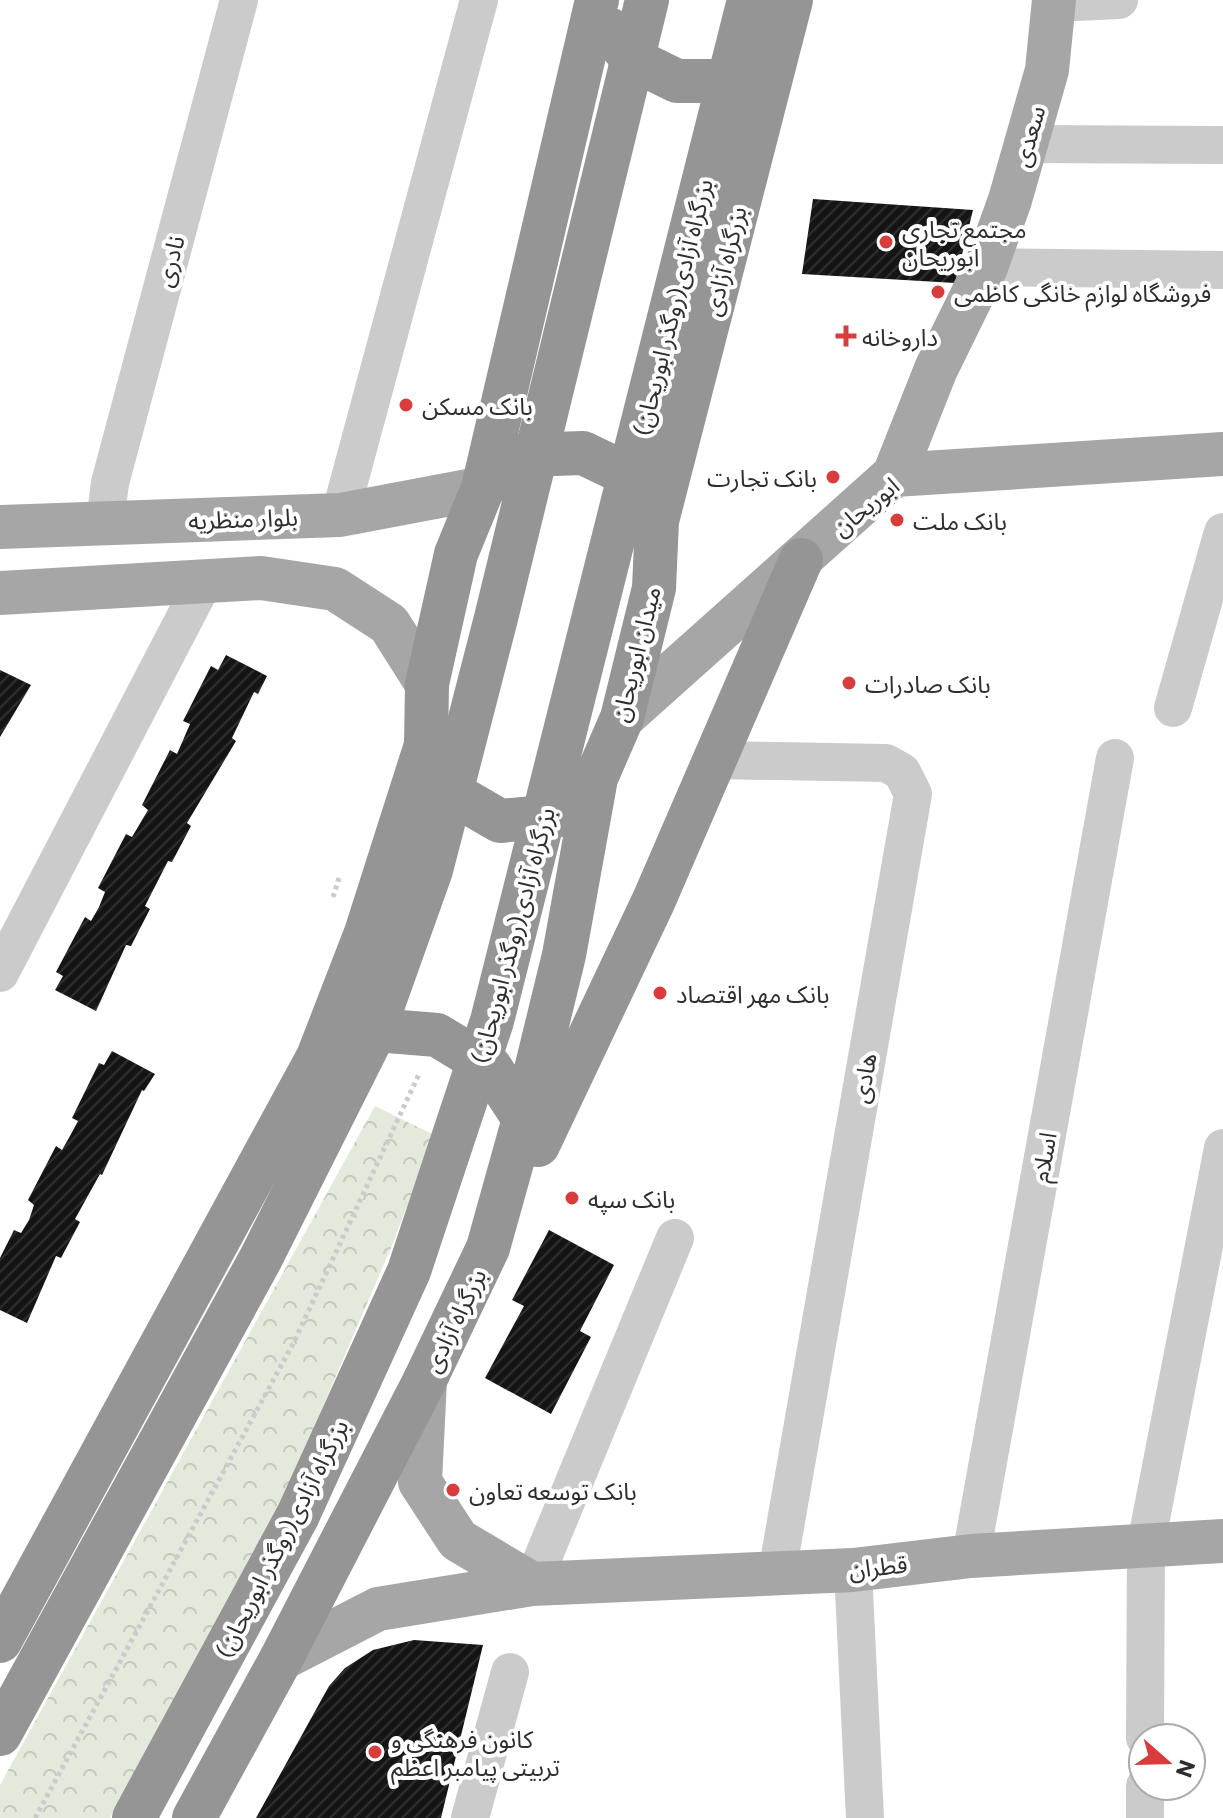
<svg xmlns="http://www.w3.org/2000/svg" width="1223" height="1818" viewBox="0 0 1223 1818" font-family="Commissioner,'Noto Sans Arabic',sans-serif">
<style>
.forest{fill:url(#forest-crowns)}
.building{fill:url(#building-hatch)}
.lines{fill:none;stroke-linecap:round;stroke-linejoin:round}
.path{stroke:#cbcbcb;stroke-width:5;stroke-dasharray:4 4;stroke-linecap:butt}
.minor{stroke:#cbcbcb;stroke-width:38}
.major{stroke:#a6a6a6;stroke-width:44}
.highway{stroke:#959595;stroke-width:44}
.highway-bridge{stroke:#959595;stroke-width:44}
.poi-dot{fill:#d83d3c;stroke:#fff;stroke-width:3}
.labels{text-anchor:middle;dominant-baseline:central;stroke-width:8;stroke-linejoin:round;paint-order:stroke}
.street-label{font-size:24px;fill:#2e2e2e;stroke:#fff}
.poi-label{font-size:24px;fill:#2e2e2e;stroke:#fff;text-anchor:start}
</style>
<defs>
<pattern id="forest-crowns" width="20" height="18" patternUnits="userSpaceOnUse" patternTransform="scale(2)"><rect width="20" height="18" fill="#e3eadc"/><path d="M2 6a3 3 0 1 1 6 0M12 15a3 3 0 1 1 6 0" fill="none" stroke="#c3c9bd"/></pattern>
<pattern id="building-hatch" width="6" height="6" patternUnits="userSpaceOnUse" patternTransform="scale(2)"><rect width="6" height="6" fill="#151515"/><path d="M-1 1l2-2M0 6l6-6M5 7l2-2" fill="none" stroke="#2f2f2f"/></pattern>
</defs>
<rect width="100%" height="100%" fill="#fff"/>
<path class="forest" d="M375,1106L434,1135L393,1243L284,1497L110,1818H0V1785Z"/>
<path class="building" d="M813,199L973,210L955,283L802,274Z
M226,655L267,676L258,694L254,692L232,738L236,741L187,823L191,826L172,862L168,861L145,906L150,909L131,946L126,945L96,1011L55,990L63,976L56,972L85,917L91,921L99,907L105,892L98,888L126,834L132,837L148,810L142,805L170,750L177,754L190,724L183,721L211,666L218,670Z
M0,670L31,685L0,737Z
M112,1051L155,1074L144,1091L142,1090L102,1175L100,1174L75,1219L80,1222L61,1258L56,1256L27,1323L0,1310V1258L14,1230L21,1233L29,1220L34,1205L28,1200L56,1146L62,1150L70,1136L78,1121L72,1118L99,1063L104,1065Z
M549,1230L614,1265L580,1331L591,1337L551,1414L485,1378L524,1306L512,1300Z
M414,1640L483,1645L441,1818H256L329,1686L345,1668L373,1650Z"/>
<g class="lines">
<path class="path" d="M333,897L340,875
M35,1818L294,1342L420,1072"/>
<path class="minor" d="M1054,3L1119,0
M1026,144L1223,145
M986,267L1223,270
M340,515L479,0
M105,522L110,483L239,0
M1173,708L1223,532
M714,760L886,763L902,772L913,794L777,1573
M0,973L204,581
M971,1556L1115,758
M853,1570L865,1818
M532,1584L675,1238
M1145,1738L1146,1544L1223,1148
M470,1818L510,1672
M1145,1818V1786"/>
<path class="major" d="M894,475L936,369L986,267L1010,200L1047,70L1054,0
M0,527L340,515L483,488
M0,593L261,578L335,589L389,624L427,684
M622,718L894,475L1223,454
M532,1584L853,1570L971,1556L1223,1541
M281,1659L378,1609L532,1584L458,1540L420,1482L425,1380"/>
<path class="highway" d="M609,29L632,59L677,81H728L760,65
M583,453L629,475L657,521L654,588L622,718L596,778L555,816L500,821L457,796L426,745L427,684L456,554L483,488L525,455Z
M483,488L597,0
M657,521L791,0
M340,1047L376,1030L437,1035L490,1067L524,1119
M538,1145L654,900L801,560
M0,1641L318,1057L366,933L426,745
M194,1818L281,1659L425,1380L488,1248L524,1119L564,955L596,778"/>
<path class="highway-bridge" d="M0,1734L261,1258L370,1041L431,870L496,618L647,0
M134,1818L298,1515L409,1271L492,1021L749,0"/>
</g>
<g class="poi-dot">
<circle cx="886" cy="242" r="8"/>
<circle cx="938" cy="292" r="8"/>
<path d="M842 324h8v8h8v8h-8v8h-8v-8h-8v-8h8z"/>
<circle cx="406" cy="405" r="8"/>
<circle cx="833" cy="477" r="8"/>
<circle cx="897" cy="520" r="8"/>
<circle cx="849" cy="683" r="8"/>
<circle cx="660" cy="993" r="8"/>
<circle cx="572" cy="1198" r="8"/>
<circle cx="453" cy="1490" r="8"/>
<circle cx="375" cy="1752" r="8"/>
</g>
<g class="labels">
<g class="street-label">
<text transform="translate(1028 136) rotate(-74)">سعدی</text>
<text transform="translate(169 261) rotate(-75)">نادری</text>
<text transform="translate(724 261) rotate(-76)">بزرگراه آزادی</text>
<text transform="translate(672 307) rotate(-76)">بزرگراه آزادی(روگذر ابوریحان)</text>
<text transform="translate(865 506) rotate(-39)">ابوریحان</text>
<text transform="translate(243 518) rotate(-2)">بلوار منظریه</text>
<text transform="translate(635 654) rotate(-76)">میدان ابوریحان</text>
<text transform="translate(512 935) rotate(-75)">بزرگراه آزادی(روگذر ابوریحان)</text>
<text transform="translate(863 1078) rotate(-80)">هادی</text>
<text transform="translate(1043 1157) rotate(-80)">اسلام</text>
<text transform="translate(454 1320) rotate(-64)">بزرگراه آزادی</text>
<text transform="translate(281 1538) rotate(-63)">بزرگراه آزادی(روگذر ابوریحان)</text>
<text transform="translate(878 1566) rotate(-6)">قطران</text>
</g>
<g class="poi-label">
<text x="902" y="228">مجتمع تجاری<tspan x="902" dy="28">ابوریحان</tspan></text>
<text x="954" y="292">فروشگاه لوازم خانگی کاظمی</text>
<text x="862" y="336">داروخانه</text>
<text x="422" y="405">بانک مسکن</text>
<text x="817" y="477" text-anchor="end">بانک تجارت</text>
<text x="913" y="520">بانک ملت</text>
<text x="865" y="683">بانک صادرات</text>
<text x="676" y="993">بانک مهر اقتصاد</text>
<text x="588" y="1198">بانک سپه</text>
<text x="469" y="1490">بانک توسعه تعاون</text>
<text x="391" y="1738">کانون فرهنگی و<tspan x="391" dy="28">تربیتی پیامبر اعظم</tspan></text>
</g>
</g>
<g transform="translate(1167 1762) rotate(110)"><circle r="38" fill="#ffffff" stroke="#ababab" stroke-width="2"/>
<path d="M0-6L14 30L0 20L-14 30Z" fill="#d83d3c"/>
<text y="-12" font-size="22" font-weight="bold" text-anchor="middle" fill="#2e2e2e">N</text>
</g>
</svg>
